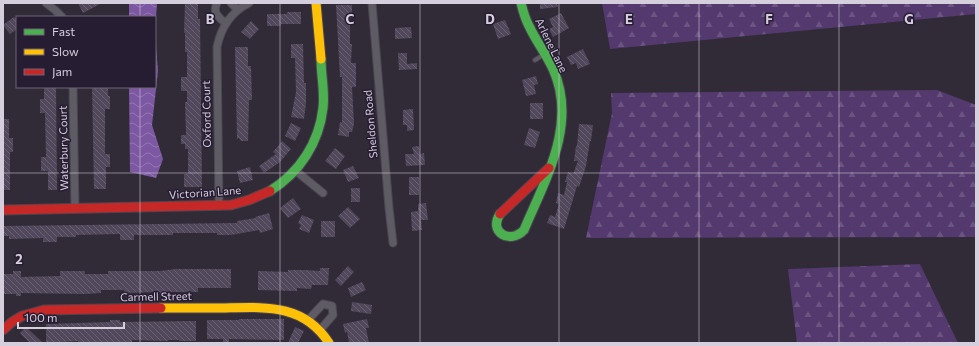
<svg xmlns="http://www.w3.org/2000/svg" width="979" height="346" viewBox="0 0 979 346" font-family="Commissioner,sans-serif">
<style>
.forest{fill:url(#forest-firs)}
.water{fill:url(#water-waves)}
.building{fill:url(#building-back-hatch)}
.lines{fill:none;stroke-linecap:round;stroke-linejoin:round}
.lane-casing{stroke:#4b4651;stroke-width:5.5}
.street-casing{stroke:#4b4651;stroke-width:9}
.fast-casing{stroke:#4b4651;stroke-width:11}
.slow-casing{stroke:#4b4651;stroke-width:11}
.jam-casing{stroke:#4b4651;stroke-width:11}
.lane{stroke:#5f5b64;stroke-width:3.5}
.street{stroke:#5f5b64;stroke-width:7}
.fast{stroke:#4caf50;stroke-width:9}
.slow{stroke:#ffc107;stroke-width:9}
.jam{stroke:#c62828;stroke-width:9}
.grid{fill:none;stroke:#d5cedd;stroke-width:1;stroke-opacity:0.55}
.labels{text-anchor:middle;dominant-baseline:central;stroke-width:3;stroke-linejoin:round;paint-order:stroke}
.street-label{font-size:11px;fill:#d5cedd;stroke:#271d33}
.grid-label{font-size:13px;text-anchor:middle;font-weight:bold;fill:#d5cedd;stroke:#271d33;stroke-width:3;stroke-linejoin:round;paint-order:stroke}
</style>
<defs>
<pattern id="forest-firs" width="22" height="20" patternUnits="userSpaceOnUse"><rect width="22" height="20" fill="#53396e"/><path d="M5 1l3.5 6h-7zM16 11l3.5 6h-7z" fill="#6b5482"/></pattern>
<pattern id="water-waves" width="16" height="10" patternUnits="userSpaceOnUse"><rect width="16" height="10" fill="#7c58a2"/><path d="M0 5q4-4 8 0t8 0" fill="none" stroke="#9476b3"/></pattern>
<pattern id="building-back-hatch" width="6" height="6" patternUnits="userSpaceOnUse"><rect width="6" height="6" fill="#51485c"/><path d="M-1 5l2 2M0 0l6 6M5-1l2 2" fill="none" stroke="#696173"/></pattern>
</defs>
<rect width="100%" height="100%" fill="#312b38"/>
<path class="forest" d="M602,3H976V14L610,49Z
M937,90L976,105V237L586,238L612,113L611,93Z
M920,264L958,343H797L788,269Z"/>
<path class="water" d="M129,3H157L155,33L158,71L152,125L163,159L156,178L130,172L129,87H155V17H129Z"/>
<path class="building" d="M78,3H102L83,13Z
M185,3H198V19H200L202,187H184V174H188V149H185V144H181V135H186L185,102H187V91H181V77H187V52H185V33H184Z
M540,3H557L558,7L540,9Z
M336,5H352V18H350V44H352L351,63H356V87H352L354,124L352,132H349V137L338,135L340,122H342V77H340Z
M287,12H301V24H281V26H267V14H287Z
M561,13L569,28L553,37L549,29L553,27L549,19Z
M14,17L17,20V29L10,34L3,25Z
M505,20L511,34L498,39L493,24Z
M251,21L259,29L250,39L241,32Z
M411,27L412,38L395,39V28Z
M291,44H303L304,83H306V103L304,119L291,117L296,92L295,58H291Z
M235,47H248V66H251L252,100H249L248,141H241L239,138L237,139Z
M583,49L590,64L578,69L576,63L571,65L567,57Z
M398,53H407V64L417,63V69L399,70Z
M536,76L538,84L534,85L536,94L526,96L522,80Z
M44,87H56L57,190H48V171H41V157H46L45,113H40V99H44Z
M92,87H108V96H110V109H105V154H110V167H106V189H94Z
M530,103H543V119H530Z
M413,109L414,130L407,131V125H403V110Z
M3,119H9V138H13V152H10V190H3Z
M291,123L301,128L295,141L285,136Z
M579,124L593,125L591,141H590L586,166L579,187L577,186L564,229L547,223L550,215L555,217L559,204L556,203L558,193L564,195L567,182H565L568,172L573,174L578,161H574L576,146H577Z
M529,128L540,132L535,148L524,145Z
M282,141L291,149L280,162L264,173L259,166L276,154L273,152Z
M419,146L420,154L424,153L425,165L406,166L405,154H414L412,147Z
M335,148L345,156L336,169L325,161Z
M353,166L359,178L348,182L343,170Z
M250,167L253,180L240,183L237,171Z
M409,177H419V195H409Z
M351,188H360V202H351Z
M293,198L301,209L288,218L280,208Z
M426,203L428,220H421L422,230L412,231L411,212L418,211V204Z
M348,207L360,219L350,228L338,216Z
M269,213L273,229L260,233L259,230L231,235H217V233H173V235H134V240H120V234L76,235V237H57V242H43V238L9,239V236H4V226L237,223V221L256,218L255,217Z
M302,215L314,220L309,233L299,229L301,225L298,223Z
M321,221H335V237H321Z
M348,266L354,272L341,286L335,280Z
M320,268H329L328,285H312L311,289L297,288V291L258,290V271L288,272V270H305L320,271Z
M176,269H231V288H198V292H166V295H160V292L124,293V290H101V293L85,294L21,293V296H16V294H3V274H13V271H21V277L60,276V271H85V274H108V271H160Z
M362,282L366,290L351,297L348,288Z
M352,302L372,305L371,314L351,311Z
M239,319H284V340L229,339V342H223V339H207V320H239Z
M367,319L369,328H366L369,343H349L347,332L345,333L343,324Z
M110,320H120V322L196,321V341H179V340H168V341L132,340V343H78V341L46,343V324L110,322Z
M26,327L43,343H30L20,333Z
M295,327L304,331L298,343H288Z"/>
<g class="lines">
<defs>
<path id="lane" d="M535,60L553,49"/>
<path id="street" d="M46,3L55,10L62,17
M217,3C212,13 219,17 226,24
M231,3L238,10
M372,3L389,208L393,243
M73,87L75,209
M296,171L323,193
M219,206L217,47C221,27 231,12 249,3
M308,320L323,304L332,306L333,315L320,330"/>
<path id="fast" d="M270,191C300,172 319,143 323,108C325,92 321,75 321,59
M500,214C488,232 510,245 524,230C545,180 578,124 553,69C546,54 536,41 529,26C525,19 523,11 521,3"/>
<path id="slow" d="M316,3L321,59
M161,308C183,308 204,308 225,308C266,307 304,304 329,343"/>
<path id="jam" d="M3,210L231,205L249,200L270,191
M500,214L549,168
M3,330L12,322L22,316L44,310L161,308"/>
</defs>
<use href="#lane" class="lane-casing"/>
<use href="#street" class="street-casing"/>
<use href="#fast" class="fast-casing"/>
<use href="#slow" class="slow-casing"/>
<use href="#jam" class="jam-casing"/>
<use href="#lane" class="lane"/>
<use href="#street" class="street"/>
<use href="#fast" class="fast"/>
<use href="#slow" class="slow"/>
<use href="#jam" class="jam"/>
</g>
<path class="grid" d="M140,3V17M280,3V343M420,3V343M559,3V343M699,3V343M839,3V343M140,87V343M3,173H976"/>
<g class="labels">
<g class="street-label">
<text transform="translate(552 45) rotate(64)">Arlene Lane</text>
<text transform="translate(206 114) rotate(-91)">Oxford Court</text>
<text transform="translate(370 124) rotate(-95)">Sheldon Road</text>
<text transform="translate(63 148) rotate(-91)">Waterbury Court</text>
<text transform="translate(205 192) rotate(-4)">Victorian Lane</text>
<text transform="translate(156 296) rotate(-1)">Carmell Street</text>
</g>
</g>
<g class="grid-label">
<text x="210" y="24">B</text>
<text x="350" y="24">C</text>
<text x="490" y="24">D</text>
<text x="629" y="24">E</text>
<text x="769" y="24">F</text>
<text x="909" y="24">G</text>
<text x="19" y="264">2</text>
</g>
<rect width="979" height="346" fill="none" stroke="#d5cedd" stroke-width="8"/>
<rect x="16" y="16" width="140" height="72" fill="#271d33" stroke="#6d6477"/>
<rect x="24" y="29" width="20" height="6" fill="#4caf50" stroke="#6d6477"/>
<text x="52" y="36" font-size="12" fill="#d5cedd">Fast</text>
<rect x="24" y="49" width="20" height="6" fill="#ffc107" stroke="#6d6477"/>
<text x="52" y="56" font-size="12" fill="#d5cedd">Slow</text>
<rect x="24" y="69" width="20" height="6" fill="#c62828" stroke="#6d6477"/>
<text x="52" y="76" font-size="12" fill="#d5cedd">Jam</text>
<path d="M18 322v6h106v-6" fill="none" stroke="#d5cedd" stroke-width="2"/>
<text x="24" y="322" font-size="12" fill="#d5cedd" stroke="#271d33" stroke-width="3" paint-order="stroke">100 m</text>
</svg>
